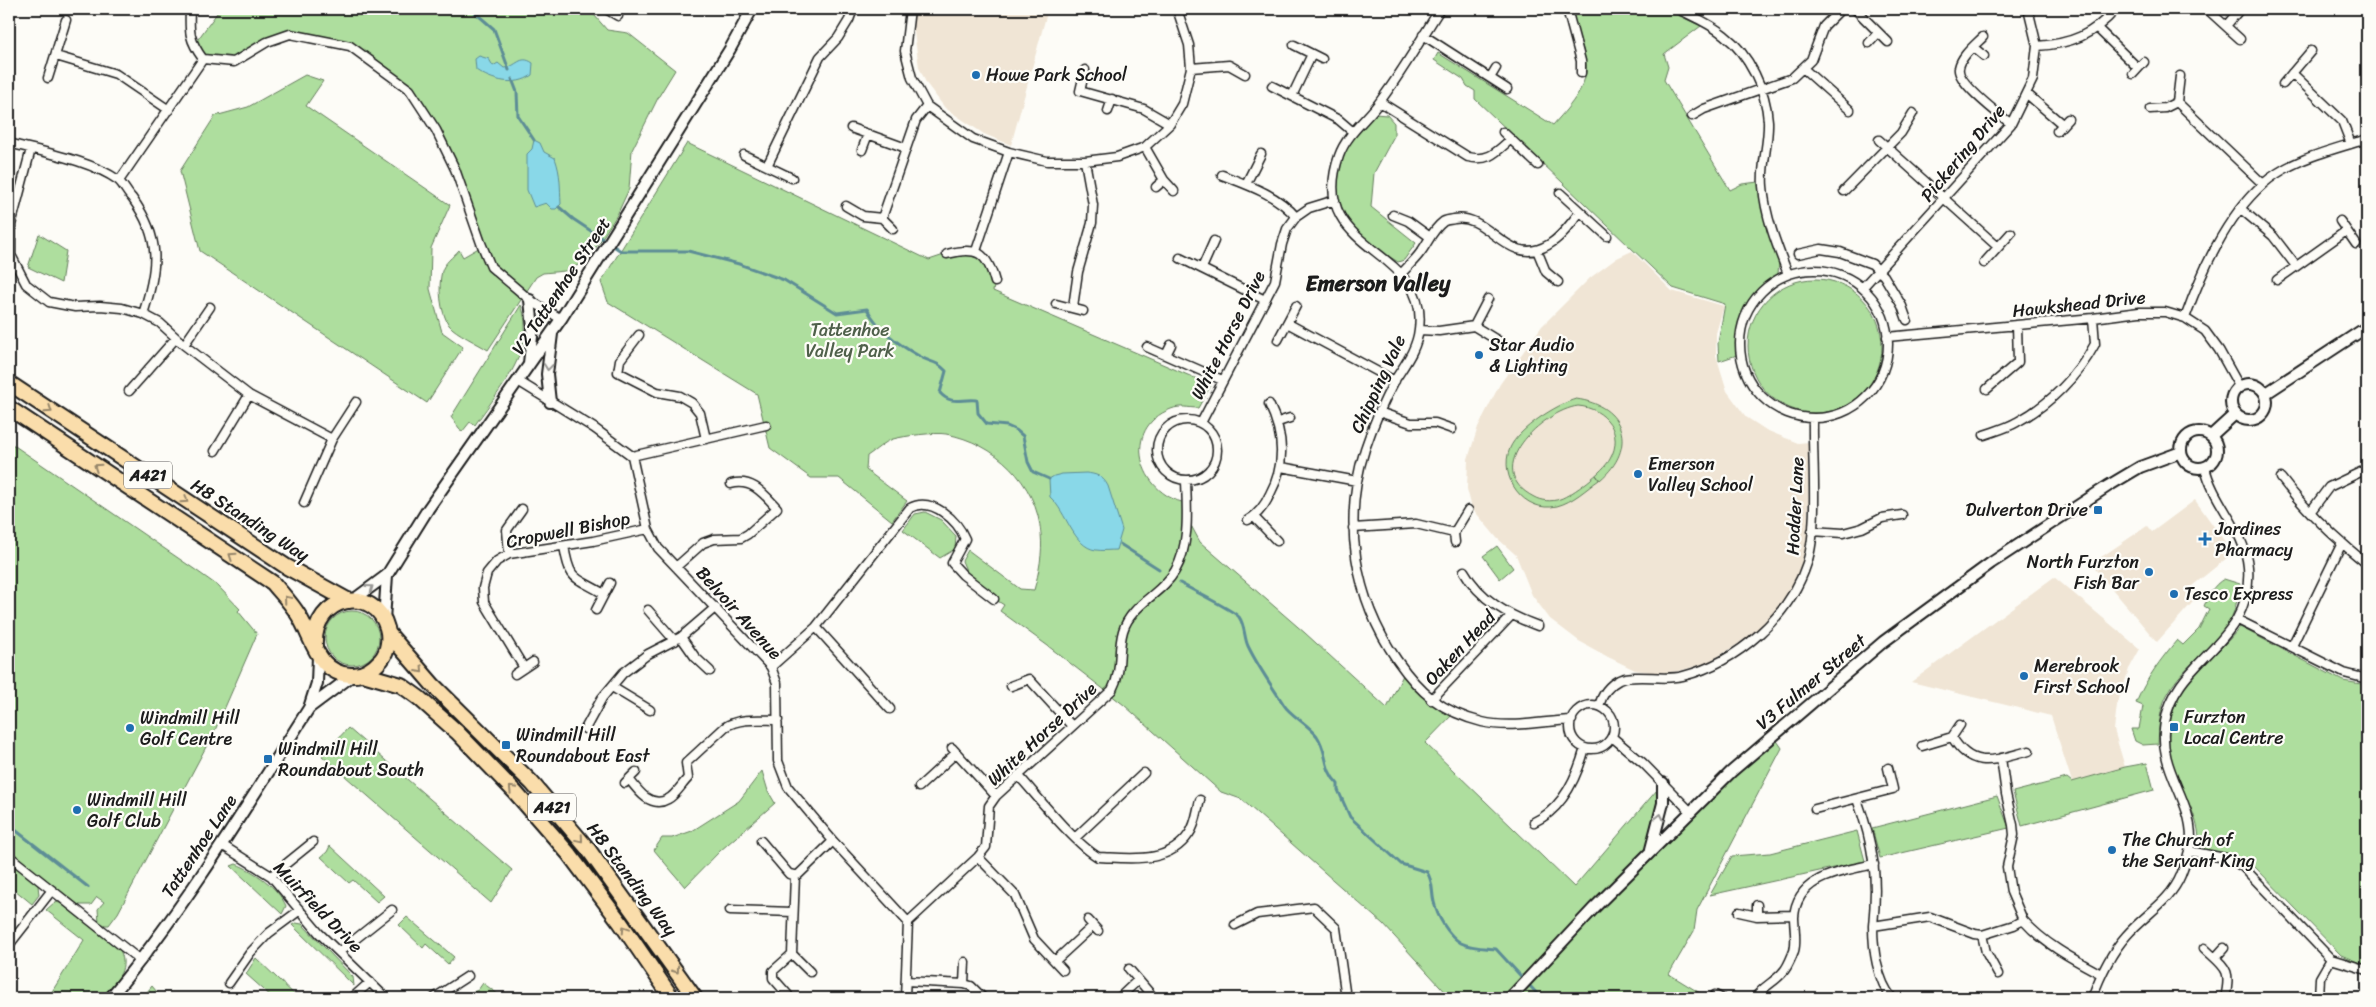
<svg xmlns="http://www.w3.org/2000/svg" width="2376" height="1007" viewBox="0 0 2376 1007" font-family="Sriracha,sans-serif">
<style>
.built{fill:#f0e5d5}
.green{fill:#aede9e;stroke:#657d5d;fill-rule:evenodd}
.water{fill:#89d8e8;stroke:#5d8d96}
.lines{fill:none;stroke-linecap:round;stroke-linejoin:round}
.stream{stroke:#5d8d96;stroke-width:3}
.minor-casing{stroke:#1c1c1c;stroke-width:11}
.tertiary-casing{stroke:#1c1c1c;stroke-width:14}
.trunk-casing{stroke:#1c1c1c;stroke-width:18}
.minor{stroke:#fdfcf7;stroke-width:8}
.tertiary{stroke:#fdfcf7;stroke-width:10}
.trunk{stroke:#faddab;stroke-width:14}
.oneway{stroke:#989794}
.oneway2{stroke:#96866b}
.poi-dot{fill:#1f6fb2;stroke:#fdfcf7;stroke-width:2}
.labels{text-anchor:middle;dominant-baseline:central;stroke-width:4.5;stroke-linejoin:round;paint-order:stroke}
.shield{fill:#fdfcf7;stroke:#605f5e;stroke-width:1}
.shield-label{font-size:16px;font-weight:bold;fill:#1c1c1c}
.poi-label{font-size:18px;fill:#1c1c1c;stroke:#fdfcf7;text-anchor:start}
.street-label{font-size:18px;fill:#1c1c1c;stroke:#fdfcf7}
.park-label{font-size:18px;fill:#4f604a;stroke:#fdfcf7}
.district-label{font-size:22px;font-weight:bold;fill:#1c1c1c;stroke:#fdfcf7}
</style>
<rect width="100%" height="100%" fill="#fdfcf7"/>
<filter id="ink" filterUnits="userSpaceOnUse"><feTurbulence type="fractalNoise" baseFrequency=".02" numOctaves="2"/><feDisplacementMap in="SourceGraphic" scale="10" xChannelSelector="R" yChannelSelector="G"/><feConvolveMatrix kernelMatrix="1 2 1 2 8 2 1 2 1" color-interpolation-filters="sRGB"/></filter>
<g filter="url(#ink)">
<path class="built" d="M915,9H1048L1011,145L984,134L945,108L926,83L919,67L913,25Z
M1632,251L1672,291L1724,306L1716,333V355L1727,391L1746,417L1766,430L1798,443L1809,442L1808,535L1801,573L1782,605L1758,632L1707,663L1679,671L1658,673L1635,670L1608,657L1579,641L1550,619L1532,595L1516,555L1497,538L1472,508L1467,489L1468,459L1478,427L1500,384L1542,326L1590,278L1617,258Z
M2195,500L2233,553L2192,586L2200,594L2157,642L2091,564L2147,526L2152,532Z
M2054,577L2140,649L2129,669L2117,705L2114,730L2125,767L2072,782L2051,716L1911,682Z"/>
<path class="green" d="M220,9H589L607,30L628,33L675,70L659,96L632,150L629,189L617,215L587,261L565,271L543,273L536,277L488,350C479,344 455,333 449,325C440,312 438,286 442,271C444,263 453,257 459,250L463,257L482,246L455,169L410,90L350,46L290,34L234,62L203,59L193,46Z
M1570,9H1665L1701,26L1664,54L1668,67L1664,80L1730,190L1742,184L1758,182L1766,227L1779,261L1778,274L1752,296L1744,311L1738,328L1737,355L1719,361L1718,343L1725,304L1673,288L1475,99V91L1467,86L1463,79L1434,60L1438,53L1553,125C1566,110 1588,88 1586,65C1584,47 1575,27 1570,9Z
M305,75L323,81L306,106L450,205L431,248L430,289L442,332L463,347L427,403L200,251L180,171L215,116L248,107Z
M1375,114L1387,115L1394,123V136L1374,173L1371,207L1416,243L1404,260L1398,262C1386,254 1369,247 1359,236C1339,214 1330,182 1344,154C1351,139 1364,127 1375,114Z
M687,143L929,260L947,254L983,255L995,282L993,291L1211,385L1198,408C1188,408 1181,405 1171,409C1120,428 1139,494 1186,503L1187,518L1200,542L1305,633L1387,708L1405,671L1431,700L1455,712L1425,743L1574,887L1663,783L1651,849L1773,735L1782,748L1697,910L1694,931L1669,974L1708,998H1451L1383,924L1241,799L1221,792L1124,705L1048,646L1000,611L1004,605C986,594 969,581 962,561L968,550L1020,589L1034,590C1039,572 1043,553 1041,534C1037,482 995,443 946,434C935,432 904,436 893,439C884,442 875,451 867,456L866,470L907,501L892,521L839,478H811L770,448L757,394L608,302L601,282Z
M39,234L66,251L61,283L28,267Z
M1748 346a67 67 0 1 1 134 0a67 67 0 1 1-134 0Z
M521,305C538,349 498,391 475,425L470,422L462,432L451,417Z
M1576,399C1625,405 1638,448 1600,480L1596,475L1599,480C1586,489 1573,502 1557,506C1524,514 1498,477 1510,448C1518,429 1557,404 1576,399ZM1578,406C1605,408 1625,433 1610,459C1604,471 1572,495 1560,499C1551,502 1541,501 1534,497C1479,469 1543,411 1578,406Z
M9,442L197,571L218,586L240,609L238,611L257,634L216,728L118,913L109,925H105L99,922L98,909L104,902L97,897L91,905H79L9,851Z
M925,512L941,520L956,536L955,549L940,558L903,530L915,514Z
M1497,546L1513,568L1500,579L1483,556Z
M2224,579L2240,584C2237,603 2233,622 2219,637C2202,656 2179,671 2167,695C2159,710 2159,727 2158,744L2143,745L2135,741L2131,729H2139L2143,706L2136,703C2146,679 2160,660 2177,640L2183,645L2199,629L2209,609L2204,606C2209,595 2213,585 2224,579Z
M325 638a27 27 0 1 1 54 0a27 27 0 1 1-54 0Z
M2240,627L2343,681L2367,685V966L2341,955L2254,866L2238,858L2199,849C2201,822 2188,802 2176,778C2168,763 2168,751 2169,734C2172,681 2211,664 2240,627Z
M348,728L512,870L491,903L322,756Z
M2147,763L2154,790L2022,826L2013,792L2067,778L2072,782L2125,767Z
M762,771L768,791L775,803L720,851L685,887L654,850L662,838H672L692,831L739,801Z
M1997,796L2009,828L1880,858L1872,828Z
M1857,831L1865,861L1710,895L1732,856L1770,853Z
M330,846L384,896L377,902L353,880L349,883L321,857L327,852Z
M9,862L38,885L39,895L32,904L9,885Z
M236,864C254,871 278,887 286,906L282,914L231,866Z
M55,902L60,903L120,950C130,971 114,983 102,998H48L84,940L46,910Z
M407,917L454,957L448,964L426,944L423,948L399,925Z
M296,923L302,924L353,977L354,986L292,925Z
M256,958L298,998H273L246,974Z
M483,983L503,998H476L471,993L478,990Z
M152,986L162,998H142Z"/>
<path class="water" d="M479,56L489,59L493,66L498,63L504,68C517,67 520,54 533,63L532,75C516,87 492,81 476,70L475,59Z
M534,140L540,143L544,152L555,158C561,175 560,186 561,204L556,209H552L546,203L534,207L527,190V154L532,149Z
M1086,473C1096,474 1103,476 1108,486L1122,530L1116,550C1110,550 1102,551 1096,550C1073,547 1067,512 1050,497L1049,479L1054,476L1062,474Z"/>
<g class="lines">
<path class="stream" d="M471,9L494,29L509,70
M512,79L517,92L518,116L534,140
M559,207L573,219L621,251H688L739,264L784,280L837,313L867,309C878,329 899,345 919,356C930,363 936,360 946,371L940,393C952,406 962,398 977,400L978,413L987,424L1007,426L1016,430L1023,436L1028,462L1033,472L1049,479
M1120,544L1159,569
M1180,583C1190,589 1235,611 1239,617C1245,625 1244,638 1248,646C1258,667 1272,686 1284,705C1290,715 1308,724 1317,736C1328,752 1323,770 1338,784V790L1350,817L1401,864L1427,872C1434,884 1431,889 1434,902C1437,916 1448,935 1461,943C1471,948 1485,948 1496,949L1541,998
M9,825L88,887"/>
<defs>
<path id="minor" d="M190,9C189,32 189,40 203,59L234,62L267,42L290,34L350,46L410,90L436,130L455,169L481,243L491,267L530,300L561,319
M606,9L618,16
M910,9L905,51L912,78L927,106L973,139L1009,152L1047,161H1085L1117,157L1145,147L1170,124L1182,104L1191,68L1189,45L1177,9
M1440,9C1421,39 1403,71 1381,100C1368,119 1347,133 1339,156C1305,254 1430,245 1419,329C1417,349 1405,364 1395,380C1383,402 1373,425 1365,449C1342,521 1354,598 1397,660C1420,693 1442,712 1482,722C1511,729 1543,721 1572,720
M1567,9L1581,61V73
M1678,9C1694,17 1710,23 1724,35C1749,54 1766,90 1768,121C1769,143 1761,165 1763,186C1765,216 1777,246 1788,274
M1855,9L1888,42
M2207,9L2240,39
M2226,26L2240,9
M2097,28L2138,68
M1423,35L1507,89
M1983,37C1975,45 1961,56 1959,68C1956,82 2000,115 2011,124
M1869,43L1878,33
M1294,45L1322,59
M2037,46C2071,44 2093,35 2116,9
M1973,47L1984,56
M56,56L116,74L169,110
M1191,68L1229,65L1245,74
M1804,69L1850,110
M1085,70L1080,91L1144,109L1170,124
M2292,73L2342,121L2351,144
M2133,74L2144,62
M48,78L66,20
M1490,78L1496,68
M2283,84L2311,51
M1272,86L1339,120L1353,132
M2027,94L2062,124
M1292,96L1312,54
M1380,102L1468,157C1489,162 1496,152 1511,139
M2177,102L2263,184
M2150,109L2165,108L2177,102L2180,76
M1108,111L1112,99
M1692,116L1704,109L1792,78L1811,60L1824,26L1841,9
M851,128L906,148
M2057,131L2068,119
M1503,132L1538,165
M1879,140L1998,247
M9,143C42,152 90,160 118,180C123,184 127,193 132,198C162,239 158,268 143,314
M1145,147L1164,180L1174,191
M31,149L11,225V255L26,284L49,302L75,307L100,306L122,308L143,314L160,323L184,345L249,395L332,439L304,503
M862,150L868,134
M744,155L792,178
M767,166L820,57L838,38L849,20L853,9
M1222,175C1248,185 1278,195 1296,217
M119,181L203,59
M1246,184L1261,154
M1156,187L1164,180
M1844,191L1901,133L1913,113
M1560,193L1607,236
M846,206L863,216L882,218L893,229
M2241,209L2273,236L2296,266
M1393,215L1408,221L1430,237
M882,218L916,120L927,106
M2340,221L2356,244
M1537,250L1546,272L1558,282
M976,251L1009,152
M947,254C977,246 987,252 995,282
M1798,254L1821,249L1840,252L1872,264L1884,276L1902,306L1907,320
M1180,258L1265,300
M1984,263L2011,233
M1202,268L1214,241
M1740 344a74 74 0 1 1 148 0a74 74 0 1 1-148 0Z
M1402,273C1408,266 1415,260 1420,253C1428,243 1432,230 1443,222C1445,220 1450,220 1454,219C1489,212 1507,269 1548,245C1561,238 1571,223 1580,212
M2277,280L2346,231
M1863,287L2011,124L2033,79L2037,46L2028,9
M1056,304L1083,311
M1073,307L1078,272L1092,223L1093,205L1085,161
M2185,318C2202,271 2225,218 2263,184C2291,159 2332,150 2367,139
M1287,323L1395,381
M1474,326L1500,342
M1419,330L1439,331L1474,326L1488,299
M639,335L620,360L618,372L657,392L680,396L692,403L700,413L706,439
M1887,337L2093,318L2139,312H2165L2185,318L2205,331L2219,350L2239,386
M1278,340L1296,306
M184,345L210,307
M1147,347L1222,380
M1166,355L1171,345
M518,381L594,428L632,456L648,529L658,548L771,667L777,683L778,761L788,787L833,841L908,922
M1987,389L2018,362L2017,325
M129,391L176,338
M1379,412L1411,423H1435L1452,429
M1157 450a30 30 0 1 1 60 0a30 30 0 1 1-60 0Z
M1278,422L1290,418
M1201,423L1275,281L1282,244L1287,229L1296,217L1309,208L1335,200
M1984,435C1995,431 2007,428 2017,422C2049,405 2078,376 2095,344L2093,318
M332,439L356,402
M215,451L249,395
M632,456L766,425
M1281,467L1357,481
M2281,478C2305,510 2336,539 2367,564
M2311,511L2329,487L2367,469
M1254,517L1277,541
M1248,520C1259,514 1265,505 1270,494C1286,464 1284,434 1269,404
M1353,528L1416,524L1454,533
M1812,531L1843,533L1862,528L1882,518L1902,515
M1455,542L1454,533L1468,510
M564,546C570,583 575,576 604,594
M509,554L507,530L522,509
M676,567L703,543L714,539L741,538L748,534L777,508C764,494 752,478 731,484
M1464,571C1480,600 1508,615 1538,626
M596,610L610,583
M648,610L675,641
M2238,620L2344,673L2367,679
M816,627L890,709
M681,637L695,657L710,671
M2292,646L2342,543
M771,667L816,627L910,508C932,496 958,521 965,539L952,563L963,575L994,599
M524,668L484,602L483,588L487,573L497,561L509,554L593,541L648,529
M515,674L533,662
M1011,686L1029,679L1071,725
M612,687L650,710
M1431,700L1511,616
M1570 727a22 22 0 1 1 44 0a22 22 0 1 1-44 0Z
M1599,706C1602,695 1609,685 1619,680C1635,673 1664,681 1683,676C1738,662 1790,616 1807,563C1819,526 1812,459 1813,419
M585,729L602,698L623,673L648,654L681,637L716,607
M1612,737L1643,763L1690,811
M1952,737C1973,772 1996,759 2029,751
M1922,746L1952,737L1960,725
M952,748L996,796
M2001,758L2006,794L2013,825L2014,835L2007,867L2011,892L2023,920
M1018,775C1038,797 1074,843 1098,857C1130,858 1168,865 1189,834C1196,825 1197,811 1200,800
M629,779C638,791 651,809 668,799C675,796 682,784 688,778L686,763L725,727C740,717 761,720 778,720
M625,783L636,772
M919,787L956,753
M1857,799C1874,846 1878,877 1873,926
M1815,809L1893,789L1888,768
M1534,822C1563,809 1577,777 1585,748
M1075,838L1144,773
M761,841L789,874L795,875
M222,845L271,876L319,933L386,998
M2189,851L2230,859L2243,867L2331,959L2367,970
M9,856L141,961
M978,857L1015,895L1034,939L1063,970
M271,876L313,842
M730,910L793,912
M1739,912L1757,916L1794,915
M1757,916V905
M1088,920L1098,931
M1235,925L1257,914L1314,907L1336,928L1346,998
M1982,935L1986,952L1998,974
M9,945L52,890
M2204,948C2225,968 2232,968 2225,998
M339,952L392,910
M792,954L810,972
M2215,958L2224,948
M1055,961L1093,926
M1129,969L1154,998
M906,981L964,984L971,986L983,998
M229,983L250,953L269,933L300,910
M964,984L965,962
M788,995L773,978V971L792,954L795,875H798L833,841
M1715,995L1721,998
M352,998L370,982
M434,998L468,976
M905,998L908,922L978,857L986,847L989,806L996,796L1112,690C1123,669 1117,652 1123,631C1131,604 1162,594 1175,571C1190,546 1187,509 1186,481
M1119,998L1138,980
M1755,998C1762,987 1775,982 1783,972C1788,967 1791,958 1794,951C1797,941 1794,927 1794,917C1797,875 1842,872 1874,864
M1892,998C1877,980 1873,949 1873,926L1930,917L1975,934L1982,935L2014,925L2023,920C2044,944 2073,959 2101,974
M2092,998C2100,976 2110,954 2126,936C2145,914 2170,902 2181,875C2185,864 2191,850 2191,838C2191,796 2157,769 2165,722C2176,657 2254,644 2248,567C2245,530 2213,503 2205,467
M2319,998L2320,978L2331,959"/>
<path id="tertiary" d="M529,363L533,328L530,300
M2231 402a18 18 0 1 1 36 0a18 18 0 1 1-36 0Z
M2265,394L2367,327
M550,402L547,374L552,334
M2181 450a18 18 0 1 1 36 0a18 18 0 1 1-36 0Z
M2211,436L2235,414
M352,601L387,575L428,509L561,319L730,49L752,9
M384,620L387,575
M309,708L353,675
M1651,849L1663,803V783
M110,998C185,908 246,807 309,708L317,683L318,656
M1510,998L1594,908L1731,772L1883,642L1991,563L2108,486L2140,467L2181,452"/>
<path id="trunk" d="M9,383L287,567L349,601
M9,408L273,583C282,594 292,604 299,616C313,639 318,674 351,675C363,676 373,669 381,660C388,652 390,638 387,628C375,584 312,595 315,646
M388,633L433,685L532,783L588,849L695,998
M363,674L401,685L419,698L457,732L515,792L569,854L620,922L672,998"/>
</defs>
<use href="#minor" class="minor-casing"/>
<use href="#tertiary" class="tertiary-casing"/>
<use href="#trunk" class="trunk-casing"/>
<use href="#minor" class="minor"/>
<use href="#tertiary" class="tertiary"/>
<use href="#trunk" class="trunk"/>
</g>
<defs><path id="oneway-chevron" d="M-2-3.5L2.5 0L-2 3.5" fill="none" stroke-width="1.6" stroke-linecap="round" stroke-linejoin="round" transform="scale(1.25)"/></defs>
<g class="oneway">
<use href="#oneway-chevron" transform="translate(548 367) rotate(96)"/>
<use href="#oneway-chevron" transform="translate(370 588) rotate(-36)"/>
<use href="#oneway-chevron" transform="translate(1660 817) rotate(-77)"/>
</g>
<g class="oneway2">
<use href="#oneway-chevron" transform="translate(49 410) rotate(34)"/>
<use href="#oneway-chevron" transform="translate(97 467) rotate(-146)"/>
<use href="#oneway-chevron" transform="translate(185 500) rotate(34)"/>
<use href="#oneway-chevron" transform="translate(232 556) rotate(-146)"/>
<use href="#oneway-chevron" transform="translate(287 599) rotate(-130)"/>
<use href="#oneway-chevron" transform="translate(420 670) rotate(48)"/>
<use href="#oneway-chevron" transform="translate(512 789) rotate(-134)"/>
<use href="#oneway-chevron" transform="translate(580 839) rotate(50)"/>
<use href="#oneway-chevron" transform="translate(625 929) rotate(-124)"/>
<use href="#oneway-chevron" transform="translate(676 970) rotate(55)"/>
</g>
</g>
<g class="poi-dot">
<circle cx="976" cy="75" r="5"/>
<circle cx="1479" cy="355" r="5"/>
<circle cx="1638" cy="474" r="5"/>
<rect x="2093" y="505" width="10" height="10" rx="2.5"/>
<path d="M2202.5 531.5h5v5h5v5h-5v5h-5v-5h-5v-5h5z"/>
<circle cx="2149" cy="572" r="5"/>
<circle cx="2174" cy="594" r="5"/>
<circle cx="2024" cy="676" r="5"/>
<rect x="2169" y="722" width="10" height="10" rx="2.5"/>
<circle cx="130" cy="728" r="5"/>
<rect x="501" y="740" width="10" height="10" rx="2.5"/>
<rect x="263" y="754" width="10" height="10" rx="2.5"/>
<circle cx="77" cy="810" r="5"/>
<circle cx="2112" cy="850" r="5"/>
</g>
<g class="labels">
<g class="shield">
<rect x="124" y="461.5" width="48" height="27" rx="4"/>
<rect x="528" y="793.5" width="48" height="27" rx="4"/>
</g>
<g class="shield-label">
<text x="148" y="475">A421</text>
<text x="552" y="807">A421</text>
</g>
<g class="poi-label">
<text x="986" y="75">Howe Park School</text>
<text x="1489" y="345">Star Audio<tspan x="1489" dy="21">&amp; Lighting</tspan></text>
<text x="1648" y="464">Emerson<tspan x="1648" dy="21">Valley School</tspan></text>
<text x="2088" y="510" text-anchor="end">Dulverton Drive</text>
<text x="2215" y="529">Jardines<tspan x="2215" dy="21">Pharmacy</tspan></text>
<text x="2139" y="562" text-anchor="end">North Furzton<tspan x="2139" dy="21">Fish Bar</tspan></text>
<text x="2184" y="594">Tesco Express</text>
<text x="2034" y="666">Merebrook<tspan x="2034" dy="21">First School</tspan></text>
<text x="2184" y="717">Furzton<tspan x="2184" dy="21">Local Centre</tspan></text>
<text x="140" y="718">Windmill Hill<tspan x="140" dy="21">Golf Centre</tspan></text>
<text x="516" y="735">Windmill Hill<tspan x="516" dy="21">Roundabout East</tspan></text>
<text x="278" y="749">Windmill Hill<tspan x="278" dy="21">Roundabout South</tspan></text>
<text x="87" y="800">Windmill Hill<tspan x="87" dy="21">Golf Club</tspan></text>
<text x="2122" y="840">The Church of<tspan x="2122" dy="21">the Servant King</tspan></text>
</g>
<g class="street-label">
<text transform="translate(1963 153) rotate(-50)">Pickering Drive</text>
<text transform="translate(561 286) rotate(-56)">V2 Tattenhoe Street</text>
<text transform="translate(2079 304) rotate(-6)">Hawkshead Drive</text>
<text transform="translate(1228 335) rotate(-63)">White Horse Drive</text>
<text transform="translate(1378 384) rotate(-65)">Chipping Vale</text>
<text transform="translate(1795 506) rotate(-87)">Hodder Lane</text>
<text transform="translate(250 520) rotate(33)">H8 Standing Way</text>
<text transform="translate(568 530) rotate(-11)">Cropwell Bishop</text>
<text transform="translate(739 613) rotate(48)">Belvoir Avenue</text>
<text transform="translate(1460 648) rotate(-47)">Oaken Head</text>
<text transform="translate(1811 682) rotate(-40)">V3 Fulmer Street</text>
<text transform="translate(1042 734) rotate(-43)">White Horse Drive</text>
<text transform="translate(199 846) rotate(-56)">Tattenhoe Lane</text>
<text transform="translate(632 879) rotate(53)">H8 Standing Way</text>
<text transform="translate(318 907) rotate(46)">Muirfield Drive</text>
</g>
<g class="park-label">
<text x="850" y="330">Tattenhoe<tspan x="850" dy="21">Valley Park</tspan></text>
</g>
<g class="district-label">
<text x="1378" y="283">Emerson Valley</text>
</g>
</g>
<rect width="2376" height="1007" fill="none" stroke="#fdfcf7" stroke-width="30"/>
<rect x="15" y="15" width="2346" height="977" fill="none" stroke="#1c1c1c" stroke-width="2" filter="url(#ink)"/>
</svg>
